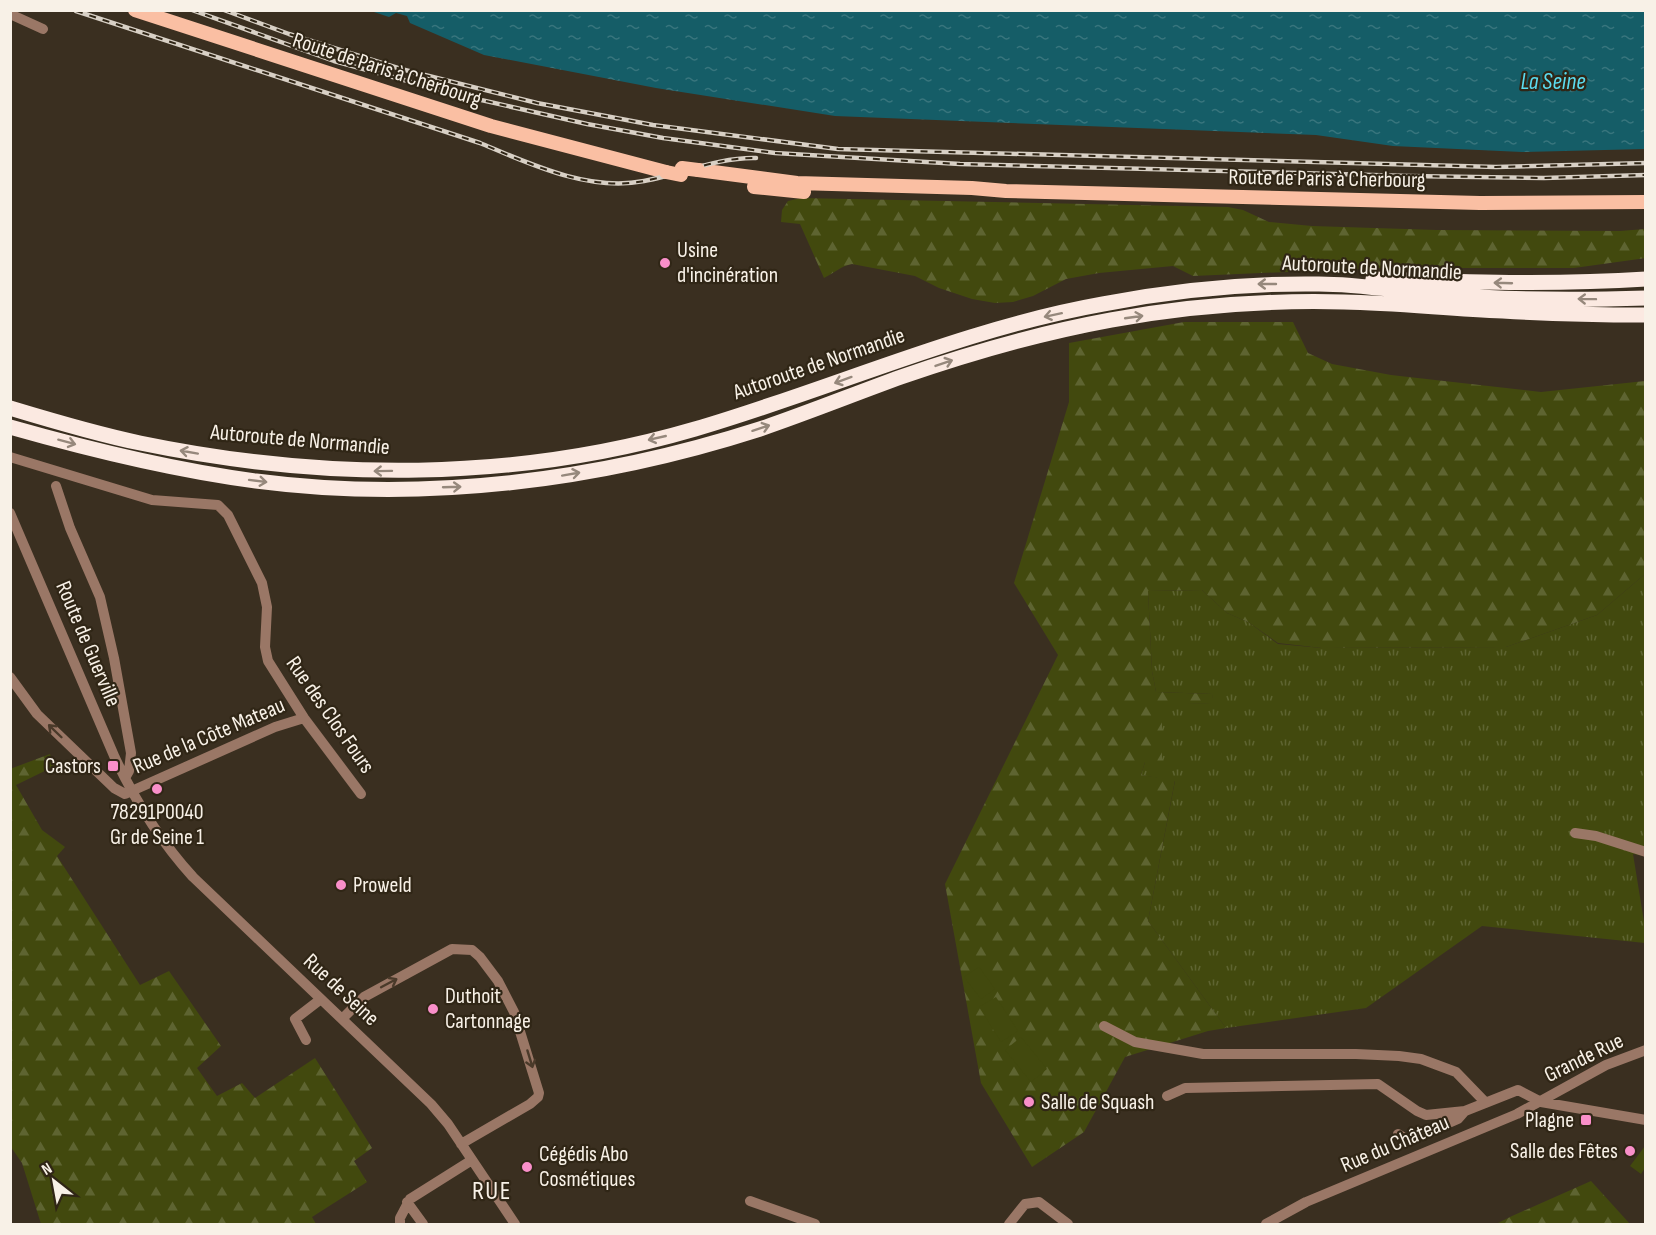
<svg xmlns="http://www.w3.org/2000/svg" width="1656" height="1235" viewBox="0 0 1656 1235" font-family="'Sofia Sans Condensed',sans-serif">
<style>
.grass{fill:url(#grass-tufts)}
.forest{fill:url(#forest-firs)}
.pitch{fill:#42490e}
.water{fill:url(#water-ripples)}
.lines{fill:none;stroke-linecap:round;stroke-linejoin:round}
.minor{stroke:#9a7766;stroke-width:10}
.major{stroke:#fabfa3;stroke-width:14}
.highway{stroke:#fbe9e1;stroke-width:15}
.rail-casing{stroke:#d8d0c5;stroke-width:4.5}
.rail{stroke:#302616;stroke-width:2;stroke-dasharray:7;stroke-linecap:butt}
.major-bridge{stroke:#fabfa3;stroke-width:14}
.oneway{stroke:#96887c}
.oneway2{stroke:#4a3a2a}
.poi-dot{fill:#f98fc9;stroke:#302616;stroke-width:2}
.labels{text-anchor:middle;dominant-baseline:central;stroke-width:4.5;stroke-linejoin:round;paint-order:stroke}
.street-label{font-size:22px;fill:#f8f1e7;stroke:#302616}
.poi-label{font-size:22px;fill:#f8f1e7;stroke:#302616;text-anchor:start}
.water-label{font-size:24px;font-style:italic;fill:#5bdcf0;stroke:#302616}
.quarter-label{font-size:26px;letter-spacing:1.5px;fill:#f8f1e7;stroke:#302616}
</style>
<defs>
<pattern id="grass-tufts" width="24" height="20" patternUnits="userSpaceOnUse" patternTransform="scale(1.5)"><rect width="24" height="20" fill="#42490e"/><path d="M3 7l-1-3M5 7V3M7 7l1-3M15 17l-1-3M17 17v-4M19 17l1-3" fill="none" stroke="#5e6431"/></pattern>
<pattern id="forest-firs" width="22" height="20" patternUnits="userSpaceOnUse" patternTransform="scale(1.5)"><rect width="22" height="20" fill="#42490e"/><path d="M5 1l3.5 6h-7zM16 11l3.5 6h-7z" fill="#5e6431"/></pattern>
<pattern id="water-ripples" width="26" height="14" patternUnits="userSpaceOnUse" patternTransform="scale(1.5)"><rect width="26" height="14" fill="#155d67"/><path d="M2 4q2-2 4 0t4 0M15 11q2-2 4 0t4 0" fill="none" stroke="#38757d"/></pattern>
</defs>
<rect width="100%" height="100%" fill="#3a2f20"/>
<path class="grass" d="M1645,574V856L1633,854L1645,928V943L1482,926L1366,1008L1226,1028L1148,921L1175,781L1141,775L1145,762L1162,761V702L1211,704L1213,694L1156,692L1152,671L1148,591L1202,590L1227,613L1248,622L1278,644L1322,648L1506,647L1597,615Z"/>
<path class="forest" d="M801,198L1228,207L1243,210L1269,222L1312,226L1437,230L1620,231L1645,229L1646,258L1574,268H1380L1193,276L1173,266L1099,273L1066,279L1033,296L1013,302L995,303L972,299L939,288L915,276L852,264C841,266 834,273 824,278L800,224L781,222L782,210L788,201Z
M1184,322H1293L1308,353L1332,364L1391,375L1541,392L1645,381V574L1597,615L1506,647L1322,648L1278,643L1248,622L1227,613L1202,590L1148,591L1152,671L1156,692L1213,694L1212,704L1162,703V762H1145L1141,775L1175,780L1148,921L1226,1028L1208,1031L1125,1057L1084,1132L1032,1167L981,1083L945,884L1058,655L1014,583L1069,402V343Z
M50,754L55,766L16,785L42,830L65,847L57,856L140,985L169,971L221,1046L197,1068L217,1096L242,1083L255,1098L315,1058L372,1148L354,1161L367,1182L312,1217L316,1224H41L22,1163L11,1147L10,769Z
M1591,1181L1630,1224H1496L1512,1216Z"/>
<path class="pitch" d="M979,967L995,989L981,999L964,977Z
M996,997L1018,1031L1001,1042L979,1007Z
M1021,1037L1047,1069L1031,1082L1005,1050Z
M1645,1146V1168L1641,1174L1630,1166Z"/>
<path class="water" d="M371,11H1645V149L1522,152L1393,146L1316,135L835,116L656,88L484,55L410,23L407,16L396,13L389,17Z"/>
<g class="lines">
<path class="minor" d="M10,14L43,29
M10,457L152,500L218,505L228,515L262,583L267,607L265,647L268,661L304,718L361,794
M56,486L70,528L100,597L114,658L131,753L129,771L125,778
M10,513L115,758C136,802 160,841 193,877L431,1104L448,1124L515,1224
M10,677L37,714L114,788L125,794L275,727L304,718
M1575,833L1596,836L1646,852
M343,1018L364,997L452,949L472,950L480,957L498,981L514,1012L539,1093L538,1097L530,1104L461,1144
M1104,1026L1135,1042L1203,1054H1356L1399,1056L1421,1059L1456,1072L1486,1103
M306,1040L295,1019L321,999
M1167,1096L1185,1088L1378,1084L1417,1111L1426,1115L1465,1111L1518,1090L1541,1102L1646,1120
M1398,1134L1406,1139H1412L1458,1119L1465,1111
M750,1201L815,1224
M407,1202L423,1224
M400,1224V1218L410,1199L472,1160
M1009,1224L1025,1204L1039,1202L1068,1224
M1266,1224L1306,1202L1517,1114L1606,1065L1646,1050"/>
<path class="major" d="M135,10L491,126L666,172
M698,170L797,183L972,188L1006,191L1480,203L1646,202
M754,187L804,192"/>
<path class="highway" d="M1373,279C1464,282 1554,285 1646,279
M10,408C53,421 96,434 140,443C324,481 514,482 695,429C832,389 962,329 1103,304C1174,290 1247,283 1319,284C1361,284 1403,292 1445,295C1511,300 1579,300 1646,298
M10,427C91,450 172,470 256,481C424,503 598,481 760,429C807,413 854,394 901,377C970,353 1040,333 1111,320C1187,306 1267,300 1344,302C1397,303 1450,309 1503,311C1551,314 1598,315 1646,315"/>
<defs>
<path id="rail" d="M192,10L334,61L459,95L587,124L663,138L775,153L960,164L1409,176L1544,178L1646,175
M224,10L289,34L401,69L537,103L653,125L838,149L1496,167L1646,163
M76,11L480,143C530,164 589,192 644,181C682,174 718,157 756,158"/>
</defs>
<use href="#rail" class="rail-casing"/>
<use href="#rail" class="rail"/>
<path class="major-bridge" d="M682,168L698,170
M666,172L681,175"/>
</g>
<defs><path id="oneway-shaft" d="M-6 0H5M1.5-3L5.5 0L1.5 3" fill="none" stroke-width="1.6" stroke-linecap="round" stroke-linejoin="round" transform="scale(1.5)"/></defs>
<g class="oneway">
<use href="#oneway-shaft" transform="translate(1503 283) rotate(-178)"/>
<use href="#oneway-shaft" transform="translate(1267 284) rotate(180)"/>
<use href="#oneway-shaft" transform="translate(1587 299) rotate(-179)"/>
<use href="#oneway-shaft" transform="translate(1053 315) rotate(168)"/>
<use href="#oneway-shaft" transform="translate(1134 317) rotate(-8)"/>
<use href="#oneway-shaft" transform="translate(944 363) rotate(-19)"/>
<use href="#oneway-shaft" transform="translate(843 380) rotate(160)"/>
<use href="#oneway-shaft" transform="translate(761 428) rotate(-18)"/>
<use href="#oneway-shaft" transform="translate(657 438) rotate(167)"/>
<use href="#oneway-shaft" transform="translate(67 442) rotate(15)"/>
<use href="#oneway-shaft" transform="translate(189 452) rotate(-170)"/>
<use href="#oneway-shaft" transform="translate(383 471) rotate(179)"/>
<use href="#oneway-shaft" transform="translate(571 474) rotate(-10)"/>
<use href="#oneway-shaft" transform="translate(258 481) rotate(7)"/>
<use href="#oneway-shaft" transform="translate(452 487) rotate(-2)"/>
</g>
<g class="oneway2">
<use href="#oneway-shaft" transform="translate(55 731) rotate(-136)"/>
<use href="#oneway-shaft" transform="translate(389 983) rotate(-28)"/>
<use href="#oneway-shaft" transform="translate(530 1059) rotate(73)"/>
</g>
<g class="poi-dot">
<circle cx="665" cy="263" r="6"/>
<rect x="107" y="760" width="12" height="12" rx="3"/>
<circle cx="157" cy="789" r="6"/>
<circle cx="341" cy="885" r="6"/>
<circle cx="433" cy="1009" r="6"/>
<circle cx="1029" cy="1102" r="6"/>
<rect x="1580" y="1114" width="12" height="12" rx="3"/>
<circle cx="1630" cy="1151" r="6"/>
<circle cx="527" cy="1167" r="6"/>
</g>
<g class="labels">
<g class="street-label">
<text transform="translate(387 70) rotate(18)">Route de Paris à Cherbourg</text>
<text transform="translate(1327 179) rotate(1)">Route de Paris à Cherbourg</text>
<text transform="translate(1372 268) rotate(3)">Autoroute de Normandie</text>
<text transform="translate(819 364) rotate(-19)">Autoroute de Normandie</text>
<text transform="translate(300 440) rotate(5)">Autoroute de Normandie</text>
<text transform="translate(88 644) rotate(67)">Route de Guerville</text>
<text transform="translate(330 715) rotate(55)">Rue des Clos Fours</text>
<text transform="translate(209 736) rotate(-23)">Rue de la Côte Mateau</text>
<text transform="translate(341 990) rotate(43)">Rue de Seine</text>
<text transform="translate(1584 1058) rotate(-26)">Grande Rue</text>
<text transform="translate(1395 1144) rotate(-23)">Rue du Château</text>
</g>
<g class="poi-label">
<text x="677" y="250">Usine<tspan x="677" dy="25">d'incinération</tspan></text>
<text x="101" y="766" text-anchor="end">Castors</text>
<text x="157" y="812" text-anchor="middle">78291P0040<tspan x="157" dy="25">Gr de Seine 1</tspan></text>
<text x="353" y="885">Proweld</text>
<text x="445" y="996">Duthoit<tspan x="445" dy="25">Cartonnage</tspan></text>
<text x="1041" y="1102">Salle de Squash</text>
<text x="1574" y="1120" text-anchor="end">Plagne</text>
<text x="1618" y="1151" text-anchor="end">Salle des Fêtes</text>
<text x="539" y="1154">Cégédis Abo<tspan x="539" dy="25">Cosmétiques</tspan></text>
</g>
<g class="water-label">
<text x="1553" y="81">La Seine</text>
</g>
<g class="quarter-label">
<text x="492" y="1191">RUE</text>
</g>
</g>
<rect width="1656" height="1235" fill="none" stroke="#f8f1e7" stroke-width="24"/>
<g transform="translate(54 1181) rotate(329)" stroke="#302616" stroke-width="4.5" paint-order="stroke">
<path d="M0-4.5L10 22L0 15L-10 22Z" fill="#f8f1e7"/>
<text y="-9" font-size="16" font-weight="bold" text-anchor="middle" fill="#f8f1e7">N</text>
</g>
</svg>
